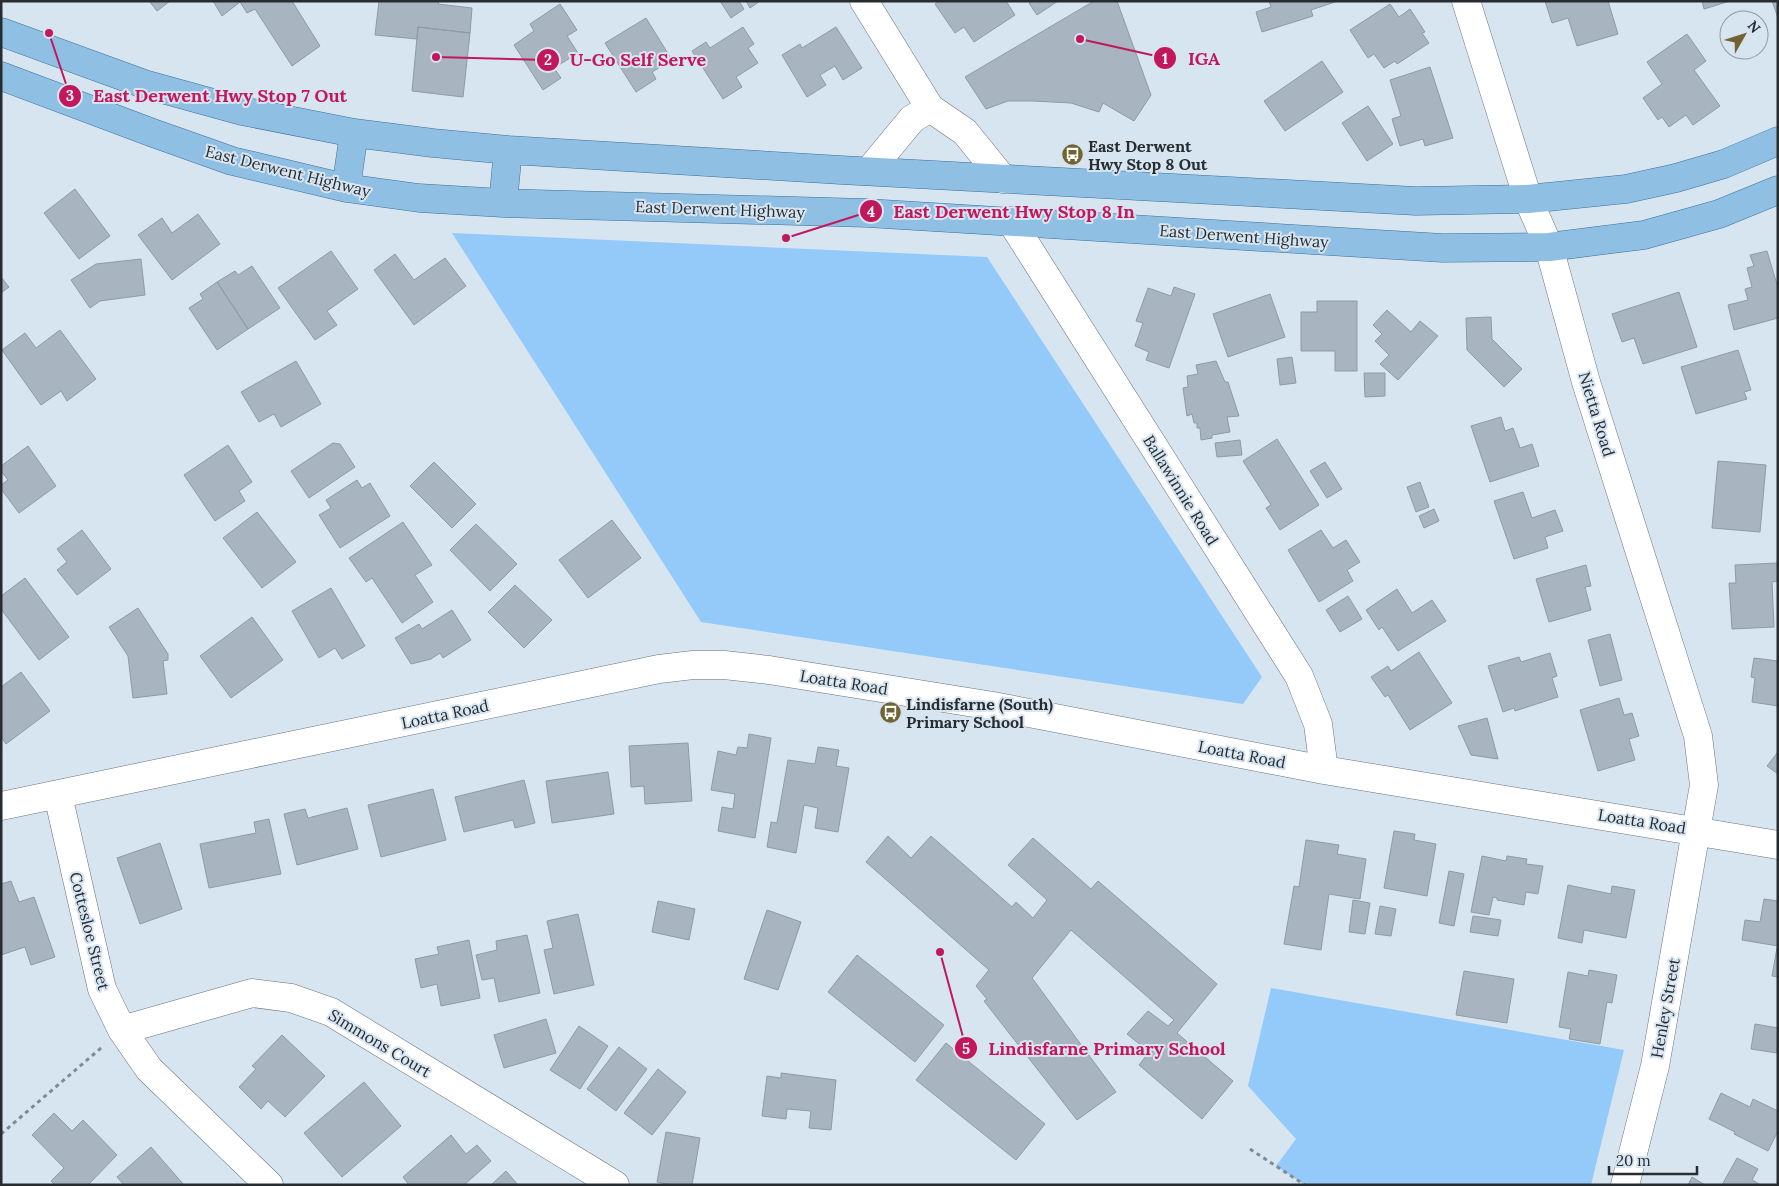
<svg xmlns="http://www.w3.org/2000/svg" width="1779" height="1186" viewBox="0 0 1779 1186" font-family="Lora,serif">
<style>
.grass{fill:#94cafa}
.building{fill:#a8b5c1;stroke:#8e9ba7}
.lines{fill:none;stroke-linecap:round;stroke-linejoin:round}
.minor-casing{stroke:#687480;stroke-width:29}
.primary-casing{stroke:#3b709a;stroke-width:29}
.path{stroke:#818a93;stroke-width:3;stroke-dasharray:4 4;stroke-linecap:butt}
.minor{stroke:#fff;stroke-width:28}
.primary{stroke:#90bfe4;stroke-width:28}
.labels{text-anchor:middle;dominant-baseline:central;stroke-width:4;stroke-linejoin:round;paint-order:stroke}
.poi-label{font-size:16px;font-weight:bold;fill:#272c31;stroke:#d7e5f1;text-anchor:start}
.street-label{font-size:16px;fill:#272c31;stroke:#d7e5f1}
.leader{fill:none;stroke:#c2185b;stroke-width:2}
.callout-dot{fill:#c2185b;stroke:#d7e5f1;stroke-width:2}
.mark-label{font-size:15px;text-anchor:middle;font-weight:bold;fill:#fff}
.callout-label{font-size:18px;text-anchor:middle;font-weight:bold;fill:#c2185b;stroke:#d7e5f1;stroke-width:4;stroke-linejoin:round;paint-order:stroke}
</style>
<rect width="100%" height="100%" fill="#d7e5f1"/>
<path class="grass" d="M452,233L987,257L1262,677L1243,704L701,622Z
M1271,988L1624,1050L1591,1185H1305L1276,1166L1296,1139L1248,1086Z"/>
<path class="building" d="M149,1H170L157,11Z
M213,1H292L320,46L292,66L255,9L247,13L240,2L222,16Z
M379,1H439L438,4L472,8L470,33L418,27L417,39L375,35Z
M720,1H739L744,9L731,18Z
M746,1H760L750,8Z
M939,1H1006L1015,15L974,42L964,27L955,33L935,4Z
M1033,1H1058L1037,15L1029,3Z
M1094,1H1117L1151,95L1134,121L1103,103L1099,112L1071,103L1033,101H1008L986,109L965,77Z
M1269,1H1338L1311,10L1313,16L1262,32L1256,12L1271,7Z
M1545,1H1608L1618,34L1577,46L1568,18L1552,23Z
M1702,1H1730L1704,9Z
M1772,1H1778V18Z
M560,4L577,30L567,36L578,53L554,68L561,78L543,90L514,45L534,31L530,24Z
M1390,4L1399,17L1410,9L1425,32L1422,33L1429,43L1397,64L1395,61L1384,68L1374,54L1368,58L1350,30Z
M646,18L672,60L652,72L656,79L636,92L605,43Z
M418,27L470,33L463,97L412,91Z
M743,27L754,44L748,48L758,63L736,77L742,87L723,99L692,51L706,42L710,48Z
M836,27L862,68L843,80L835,66L820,75L826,85L807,97L782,55L800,44L802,48Z
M1687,34L1706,61L1694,70L1720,106L1693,125L1686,115L1669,127L1662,117L1658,120L1643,98L1662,84L1647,62Z
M1322,61L1343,92L1285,131L1264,101Z
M1430,67L1453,138L1425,146L1423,139L1400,146L1392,119L1401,116L1390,80Z
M1368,106L1393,144L1367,161L1342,123Z
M75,189L110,236L79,259L44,213Z
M198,214L220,244L172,280L138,235L162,218L172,233Z
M331,251L358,289L327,311L337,325L315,340L278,288Z
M1767,251L1778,288V318L1734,330L1728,305L1748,300L1745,289L1752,287L1747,268L1754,266L1750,255Z
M395,254L414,280L445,258L466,286L414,325L374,270Z
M141,259L145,295L100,301L90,308L71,280L96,264Z
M252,266L280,308L248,329L217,282L235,271L238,275Z
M1,277L9,287L1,293Z
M217,282L248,329L217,350L189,308L203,299L200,294Z
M1174,287L1195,294L1169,368L1146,360L1149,352L1135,346L1143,323L1136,321L1148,288L1171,296Z
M1679,292L1697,347L1643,364L1634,338L1622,342L1612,314Z
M1270,294L1285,337L1228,357L1213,314Z
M1317,301H1357V371H1335V351H1301V312H1317Z
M1387,310L1411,332L1420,321L1438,336L1398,380L1380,364L1389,355L1375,341L1382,334L1373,325Z
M1491,317L1492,339L1522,369L1504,387L1467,350L1466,318Z
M60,330L96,379L67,401L61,391L41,405L2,350L25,333L36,348Z
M1738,350L1751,390L1744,392L1747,399L1696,414L1681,367Z
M1292,357L1296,383L1280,385L1277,359Z
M296,361L321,404L281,427L274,414L259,422L241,392Z
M1216,361L1225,382H1228L1239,416L1227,417L1230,432L1212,435V438L1201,440L1200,428H1197V423H1194L1192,414L1187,416L1183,388L1188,387L1187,376L1198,374L1196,365Z
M1364,373H1385V396L1365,397Z
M1501,417L1505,431L1513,428L1520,448L1532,444L1539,466L1490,482L1471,426Z
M1277,439L1319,505L1280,530L1266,508L1271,505L1243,461Z
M1240,440L1242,455L1217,457L1215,443Z
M333,443L340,444L355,467L309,498L291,471Z
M228,445L252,482L239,491L245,501L215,521L184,475Z
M28,446L56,486L19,513L1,489V485L8,480L1,471V466Z
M1718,461L1766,465L1760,532L1712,528Z
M434,462L476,504L452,528L410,486Z
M1325,462L1342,489L1327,498L1310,471Z
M357,480L362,488L370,483L390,516L340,548L319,515L331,508L326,500Z
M1420,482L1429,507L1416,512L1407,487Z
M1523,492L1532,518L1555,510L1563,531L1545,537L1548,548L1514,559L1494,501Z
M1434,509L1439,521L1424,528L1419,516Z
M257,512L296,562L262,588L223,538Z
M612,520L641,558L588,598L559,560Z
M403,522L432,565L415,575L433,602L402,623L372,578L366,582L349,558Z
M476,524L517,564L490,591L450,550Z
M82,530L111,569L77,595L57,570L67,562L57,549Z
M1321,530L1333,548L1346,540L1360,562L1347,570L1353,581L1319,602L1288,550Z
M1778,563V581L1772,582L1774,627L1732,629L1729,583H1736L1735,565Z
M1586,565L1591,586L1585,587L1591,610L1549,622L1536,579Z
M25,578L69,637L39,660L1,609V596Z
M515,585L552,620L524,648L488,612Z
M331,588L365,646L342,659L335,648L319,658L292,611Z
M1397,589L1412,613L1432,600L1446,621L1398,651L1382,627L1379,630L1366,610Z
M1348,596L1362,619L1340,632L1326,610Z
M138,608L168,654V660L163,661L167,694L133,698L128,656L109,627Z
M452,610L471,640L443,658L440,653L431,659L411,664L395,638L419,624L422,629Z
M252,617L283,660L231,698L200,656Z
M1610,634L1622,680L1600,686L1588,640Z
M1419,652L1452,703L1410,730L1388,695L1385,697L1371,677L1388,666L1391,671Z
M1550,653L1557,676L1552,678L1558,697L1515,711L1514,708L1503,712L1488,666L1519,657L1521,662Z
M1754,658L1778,661V706L1752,702L1755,678L1751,677Z
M21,672L50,711L6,744L1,737V687Z
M1619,698L1624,715L1632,713L1639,736L1629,739L1635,760L1598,771L1580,710Z
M1487,718L1498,759L1471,755L1458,726Z
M749,734L771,738L755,838L718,831L722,807L733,809L735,794L711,790L718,751L736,755L738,747L747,748Z
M688,743L692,801L645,804L644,786L631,787L629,746Z
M818,747L839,750L836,766L849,768L838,832L815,828L818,808L804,805L796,853L767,847L771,822L777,823L788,760L815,764Z
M1778,752V774L1767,766Z
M608,772L614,814L552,823L546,781Z
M524,780L535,823L515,828L513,820L464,832L455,797Z
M433,789L446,840L381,857L368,805Z
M347,808L358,849L297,865L284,814L305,809L308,818Z
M269,819L281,874L209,888L200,844L256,833L254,822Z
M1394,831L1415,834L1414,840L1436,844L1427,896L1384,888Z
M888,836L911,858L931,836L1012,907L1016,902L1033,918L1047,900L1008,865L1033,838L1091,889L1098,881L1217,984L1177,1033L1233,1081L1202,1119L1139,1065L1149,1052L1127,1034L1148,1011L1168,1026L1174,1020L1071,930L1032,978L1116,1092L1077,1120L984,1001L987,999L976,986L989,970L866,862Z
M1306,840L1339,845L1337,854L1366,859L1360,899L1329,894L1321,950L1284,944L1294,886L1299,887Z
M160,843L182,909L140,924L117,858Z
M1482,856L1506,861L1507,856L1527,859L1526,864L1543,866L1538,894L1526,892L1524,905L1497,900V898L1493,897L1489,915L1471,912Z
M1449,871L1464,874L1454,926L1439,923Z
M11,881L19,902L34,897L55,957L31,965L25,947L1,955V884Z
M1568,885L1611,894L1612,886L1635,890L1626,938L1584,930L1582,943L1558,938Z
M1764,899L1778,901V946L1742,940L1745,920L1760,922Z
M1353,900L1370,903L1365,934L1349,932Z
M658,901L695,909L689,940L652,932Z
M1380,906L1396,909L1391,936L1375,934Z
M767,910L801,922L778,990L744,979Z
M578,914L594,985L554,994L544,950L553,948L547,921Z
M1473,916L1501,920L1498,936L1470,932Z
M527,935L540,993L499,1002L494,978L482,980L476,955L497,950L496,941Z
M469,940L480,998L441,1006L437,984L421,988L415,959L439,954L437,947Z
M1777,948H1778V977L1772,976Z
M857,955L944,1025L915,1062L828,992Z
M1589,970L1617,975L1612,1003L1607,1002L1600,1044L1569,1039L1571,1029L1559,1027L1568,972L1588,976Z
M1464,971L1514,979L1507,1023L1456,1015Z
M546,1019L556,1053L504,1068L494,1035Z
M1755,1024L1778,1028L1777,1053L1751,1049Z
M579,1026L608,1046L580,1089L550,1070Z
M282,1035L325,1076L285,1117L268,1101L261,1109L239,1087L256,1069L252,1066Z
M946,1043L1045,1124L1016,1160L916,1080Z
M619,1047L647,1069L616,1111L587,1089Z
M658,1069L686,1092L652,1135L624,1113Z
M781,1073L836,1080L831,1130L809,1128L811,1111L787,1109L786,1119L762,1116L767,1076L781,1078Z
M364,1082L401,1126L342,1177L304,1133Z
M1721,1093L1750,1107L1753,1099L1778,1111V1131L1768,1151L1734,1134L1735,1132L1709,1119Z
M54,1113L72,1131L83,1120L117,1155L88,1185H55L51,1181L64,1168L32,1135Z
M666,1132L700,1138L692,1185H672L657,1182Z
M451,1135L466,1154L477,1145L491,1161L464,1185H409L403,1177Z
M151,1147L184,1185H124L117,1177Z
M1737,1158L1758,1169L1752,1180L1761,1185H1722Z
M506,1171L518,1185H491Z
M1692,1177L1705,1185H1688Z"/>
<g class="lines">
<defs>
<path id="minor" d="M864,1L930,108L965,132L1003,179
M1466,1L1528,199L1549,247L1586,382L1698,736L1704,785L1655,1066L1625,1185
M869,171L912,119L930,108
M1011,221L1299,676L1318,724L1324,770
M58,795L102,989L122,1030L149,1069L269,1185
M1,806L659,669L693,665H724L769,670L993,706L1324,770L1778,845
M122,1030L252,993L291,998L331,1012L615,1185"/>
<path id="primary" d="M1,32L144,84L242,111L354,133L433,143L508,150L841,170L1416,201L1528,199L1626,189L1676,178L1724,164L1778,141
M1,76L153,133L232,161L346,188L419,198L503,203L867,213L1443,248L1549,247L1644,235L1719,214L1778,190
M346,188L354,133
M503,203L508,150"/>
</defs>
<use href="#minor" class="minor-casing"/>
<use href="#primary" class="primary-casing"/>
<path class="path" d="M1,1134L101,1048
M1250,1149L1305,1185"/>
<use href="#minor" class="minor"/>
<use href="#primary" class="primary"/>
</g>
<defs>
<symbol id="bus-disc" viewBox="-11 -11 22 22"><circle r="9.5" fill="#716432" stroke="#d7e5f1"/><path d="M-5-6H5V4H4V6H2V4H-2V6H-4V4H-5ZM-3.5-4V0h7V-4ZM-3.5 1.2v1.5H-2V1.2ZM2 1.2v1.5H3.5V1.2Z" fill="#fff"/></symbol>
</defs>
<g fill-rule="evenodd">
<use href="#bus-disc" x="1060" y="142" width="25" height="25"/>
<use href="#bus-disc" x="878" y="700" width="25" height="25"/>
</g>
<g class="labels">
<g class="poi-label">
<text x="1088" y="146">East Derwent<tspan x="1088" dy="18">Hwy Stop 8 Out</tspan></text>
<text x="906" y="704">Lindisfarne (South)<tspan x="906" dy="18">Primary School</tspan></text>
</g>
<g class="street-label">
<text transform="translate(288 171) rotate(14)">East Derwent Highway</text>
<text transform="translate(720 209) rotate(2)">East Derwent Highway</text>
<text transform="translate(1244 236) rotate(4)">East Derwent Highway</text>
<text transform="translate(1597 414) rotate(73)">Nietta Road</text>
<text transform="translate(1181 490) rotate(58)">Ballawinnie Road</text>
<text transform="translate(844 682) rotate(9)">Loatta Road</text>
<text transform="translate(445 714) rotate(-12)">Loatta Road</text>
<text transform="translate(1242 754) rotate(11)">Loatta Road</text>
<text transform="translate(1642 821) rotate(9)">Loatta Road</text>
<text transform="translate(90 931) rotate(76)">Cottesloe Street</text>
<text transform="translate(1665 1008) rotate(-80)">Henley Street</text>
<text transform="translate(380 1043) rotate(31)">Simmons Court</text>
</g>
</g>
<path class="leader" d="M1080 39L1165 58M436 57L548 60M49 33L70 96M786 238L871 211M940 952L966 1048"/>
<g class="callout-dot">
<circle cx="1080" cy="39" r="5"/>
<circle cx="436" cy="57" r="5"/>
<circle cx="49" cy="33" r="5"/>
<circle cx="786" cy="238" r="5"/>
<circle cx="940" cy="952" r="5"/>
<circle cx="1165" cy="58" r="12"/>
<circle cx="548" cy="60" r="12"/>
<circle cx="70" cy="96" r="12"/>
<circle cx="871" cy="211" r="12"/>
<circle cx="966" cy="1048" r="12"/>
</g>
<g class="mark-label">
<text x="1165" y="64">1</text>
<text x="548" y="65">2</text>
<text x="70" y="101">3</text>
<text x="871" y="217">4</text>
<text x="966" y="1054">5</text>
</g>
<g class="callout-label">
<text x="1204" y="65">IGA</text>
<text x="638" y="66">U-Go Self Serve</text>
<text x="220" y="102">East Derwent Hwy Stop 7 Out</text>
<text x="1014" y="218">East Derwent Hwy Stop 8 In</text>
<text x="1107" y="1055">Lindisfarne Primary School</text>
</g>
<rect width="1779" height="1186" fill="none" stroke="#272c31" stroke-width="5"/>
<g transform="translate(1744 35) rotate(51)"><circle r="24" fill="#d7e5f1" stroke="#919ba4"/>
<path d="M0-4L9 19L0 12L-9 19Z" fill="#716432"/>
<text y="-8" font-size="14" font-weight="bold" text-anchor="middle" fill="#272c31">N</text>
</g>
<path d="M1609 1166v8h88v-8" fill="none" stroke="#272c31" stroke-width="2.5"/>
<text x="1616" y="1166" font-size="15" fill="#272c31" stroke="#d7e5f1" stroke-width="4" paint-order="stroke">20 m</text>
</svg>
